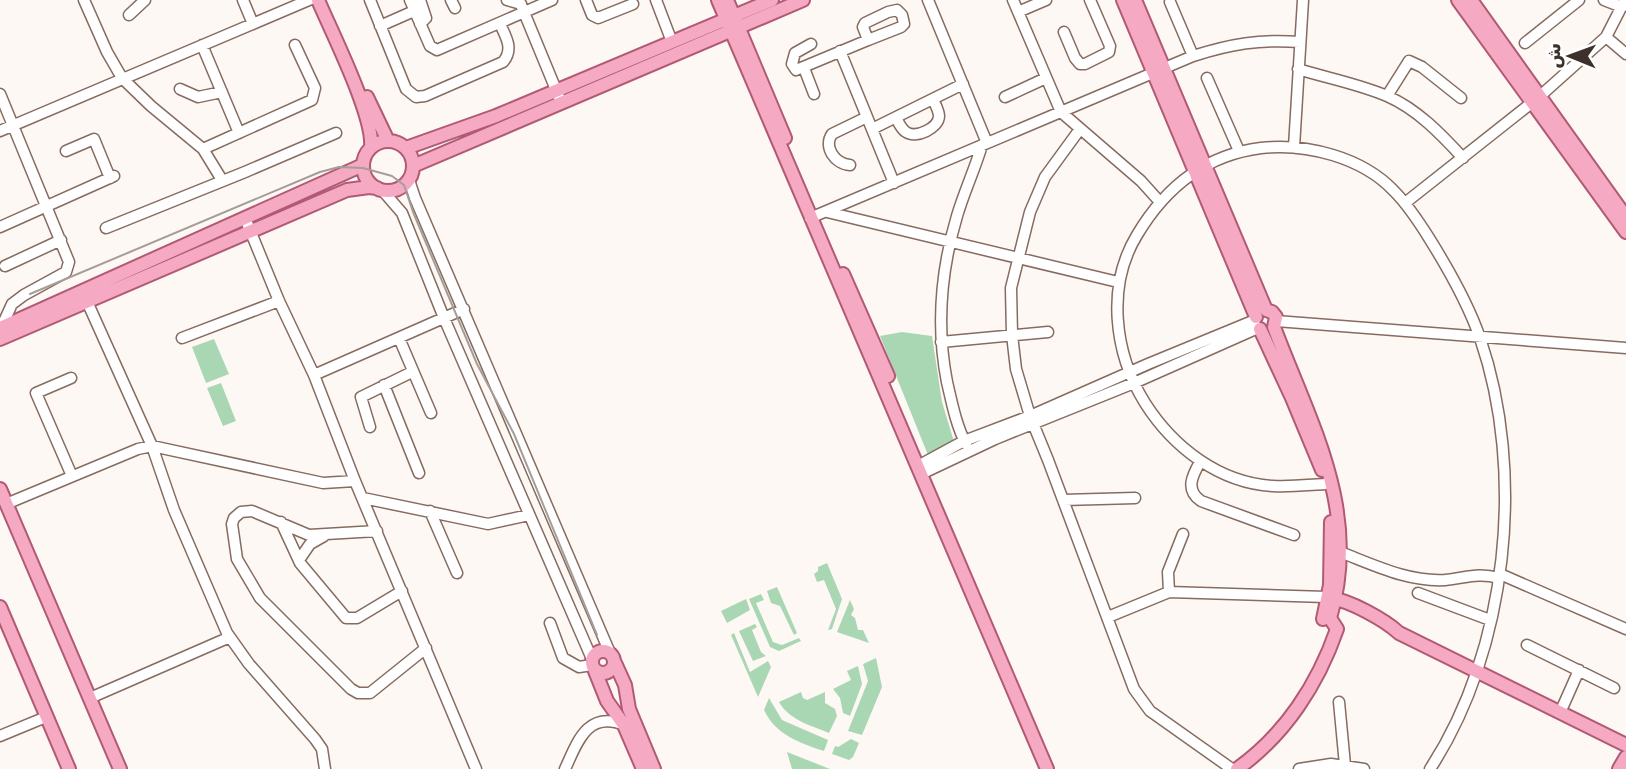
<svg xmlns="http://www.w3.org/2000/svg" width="1626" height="769" viewBox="0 0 1626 769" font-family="'DejaVu Sans','Noto Sans Arabic',sans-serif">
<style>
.green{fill:#aad7b3}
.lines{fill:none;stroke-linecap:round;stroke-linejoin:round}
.minor-casing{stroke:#866b5f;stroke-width:13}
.major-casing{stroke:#b15a74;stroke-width:16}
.minor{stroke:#fff;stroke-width:10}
.major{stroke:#f6a9c3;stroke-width:12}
.tram{stroke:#a69d99;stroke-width:2}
</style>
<rect width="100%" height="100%" fill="#fef8f5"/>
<path class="green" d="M902,332L932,336L942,402L955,445L928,455L880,336Z
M214,339L229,374L206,383L192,347Z
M221,383L236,421L223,426L207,388Z
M827,563L842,599L832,629L828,630L836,609L824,580L817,582L814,574L818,571V567Z
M777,587L797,633L794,635L780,606L771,603L767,591Z
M761,594L764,600L756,603L773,642L782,645L799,638L801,641L779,651L770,647L749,599Z
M746,599L750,610L727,623L721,611Z
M850,600L854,609L851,615L855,618L858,630H863L869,643L837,632Z
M755,624L757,627L752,630L761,652L766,656L753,661L739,631Z
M734,633L750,672L768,661L771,667L758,697L731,635Z
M876,658L882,687L862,735L848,731L868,681L863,664Z
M858,666L862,684L850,716L843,713L840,698L833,689L851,680L847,671Z
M801,692L803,698L807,700L825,692V703L835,709L837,716L829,733C810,725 789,720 779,702Z
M769,698L782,720L828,740L824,751C799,743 775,734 764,710Z
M851,739L859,743L853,757L849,760L832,754L835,746L838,747Z
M787,752L830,769H792Z"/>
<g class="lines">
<defs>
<path id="minor" d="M84,0L107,52L122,78L151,106L203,149L222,180
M243,0L253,24
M370,0L406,89L416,97L425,96L503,62C514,49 506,37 500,24
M410,0L430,46L437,50L552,0
M420,0L426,18L420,24
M451,0L455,8
M507,0L521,4
M519,0L559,97
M586,0L592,15L598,18L633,4
M656,0L672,42
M928,0L987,143
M1013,0L1061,112L1141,181L1159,201
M1604,0L1622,7
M1170,2L1193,56
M897,10L902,15L904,24L901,27L868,40L863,27L865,23L888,12Z
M1018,12L1046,0
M129,15L145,0
M380,26L414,11
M1064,32L1075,58L1080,64H1085L1109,52L1110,46L1090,0
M1606,37L1626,54
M1525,43L1579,0
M811,44L795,53L792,64L796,70L868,40
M202,45L239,133
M840,51L894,183
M804,68L814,94
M1298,69C1327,78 1359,84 1387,96C1417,109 1441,134 1463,158
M1207,78L1239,151
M180,89L198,97L222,92
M0,94L69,262L66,272L24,295L12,304L1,328
M1387,96L1409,61L1422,67L1461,98
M1005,97L1046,78
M896,118C899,123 901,129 906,132C916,139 939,128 939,116C939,111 935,104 933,99
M872,129L963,84
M1080,129L1045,177L1030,212L1011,288L1012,335L1016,369L1030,416L1048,460L1134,689L1150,711L1232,769
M0,131L309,0
M1294,147L1303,0
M203,149L312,100L315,88L295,45
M66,151L94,139L110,178
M850,165C835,164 823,147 832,134L867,117
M409,180L415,198L610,653
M383,191L402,213L444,318L592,659
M1405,203L1539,97L1606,37L1625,0
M827,212L1118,282
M245,218L279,301L314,375L355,481L476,769
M810,218L1193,56C1231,44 1259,39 1300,42
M0,227L114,176
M106,228L245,172L336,133
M5,266L61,240
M85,297L152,446L174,510L227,633L249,664L315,739L322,749L325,769
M1276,321L1626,348
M182,338L279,301
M399,338L431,413
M941,342L1048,332
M314,375L464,309
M71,378L36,393L72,476
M384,385L419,473
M370,427L361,397L412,372
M966,444C956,425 952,403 947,382C936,326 941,270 957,216C964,192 975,169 982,145
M1200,462C1192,476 1185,490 1201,501L1294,535
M918,466L964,441L1030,416L1148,364L1255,320
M921,474L995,439L1134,383L1258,328
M1325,484C1308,485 1290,487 1273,486C1219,483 1173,447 1145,403C1114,353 1106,286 1137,235C1165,188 1205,155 1261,148C1306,143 1362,157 1394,191C1408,205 1419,222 1429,238C1449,270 1468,303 1480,338C1526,472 1508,650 1430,769
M363,498L488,524L529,515
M1063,500L1135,498
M6,504L138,449L152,446L323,483L355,481
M430,511L457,573
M281,522L300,563L346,618H357L402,591
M377,531L309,535L252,511L241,512L234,518L232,524L237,559L260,598L351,689L358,693H370L426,648
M1340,552C1374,565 1408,582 1445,580C1466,578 1477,572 1499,578
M299,560L310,544L324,536
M1500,574L1626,629
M1169,592L1168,572L1183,534
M1418,593L1490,620
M1108,617L1169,592L1326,597
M550,623L563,658L579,667L592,665
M1527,645L1614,688
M90,698L230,637
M1339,702L1345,765
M1563,706L1579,670
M0,736L46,717
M565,769C577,743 587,710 624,725
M1299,769L1331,764L1364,769"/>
<path id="major" d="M318,0C332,33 374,116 371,147
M718,0L1047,769
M727,0L785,138
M1123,0L1256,317
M1135,0L1266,310L1272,312L1276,317L1274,327C1310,423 1362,511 1330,618L1337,629C1318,684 1285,735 1237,769
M1458,0L1626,232
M1471,0L1626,217
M367,97L388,141
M363 166a25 25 0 1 1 50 0a25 25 0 1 1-50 0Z
M406,148L496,116L772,0
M413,166L803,0
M843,274L888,376
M0,328L363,165
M1260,329L1292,398L1322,470
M0,339L347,190L369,187L377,188
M0,489L120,769
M1330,598C1349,600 1385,620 1399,633L1626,745
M0,607L69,769
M1323,619L1330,585L1331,522
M592 662a11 11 0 1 1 22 0a11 11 0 1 1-22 0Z
M615,663L625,685L629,709L654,769
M595,671L607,701L624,725L643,769
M1619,769L1626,757"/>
</defs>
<use href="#minor" class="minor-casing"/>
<use href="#major" class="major-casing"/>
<use href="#minor" class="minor"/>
<use href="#major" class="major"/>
<path class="tram" d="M30,294L320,172L339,167L363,168L392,176L404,185L413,212L477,364L514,434L597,635"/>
</g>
<g transform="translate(1570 56) rotate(271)" stroke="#ffffff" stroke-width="5" paint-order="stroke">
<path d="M0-5L12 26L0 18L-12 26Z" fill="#3d312c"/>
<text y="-10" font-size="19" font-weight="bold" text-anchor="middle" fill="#3d312c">ش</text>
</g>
</svg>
